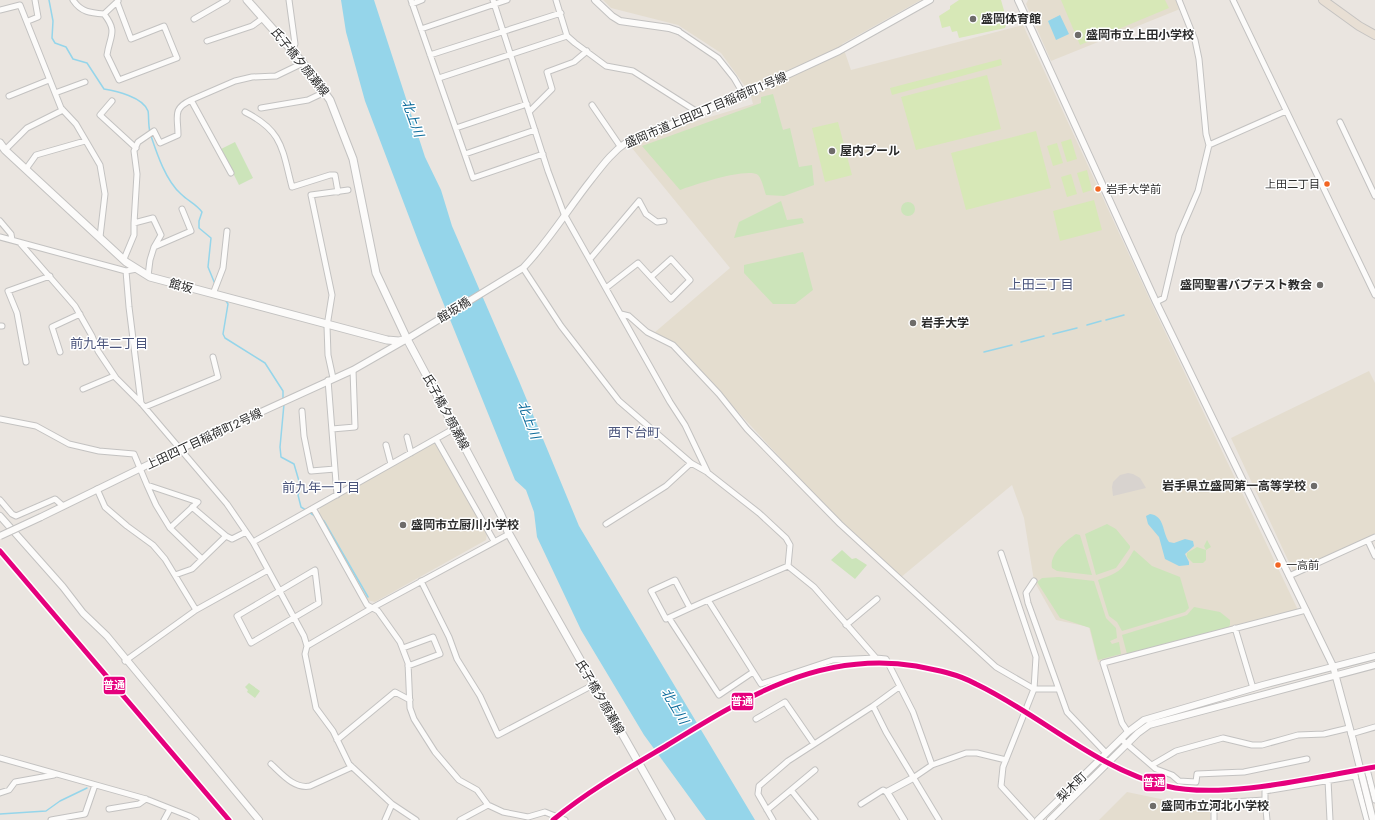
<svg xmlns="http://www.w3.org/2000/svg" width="1375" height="820" viewBox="0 0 1375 820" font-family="Jost,'Noto Sans JP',sans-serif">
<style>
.education{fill:#e4ddcf}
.green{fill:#cce4ba}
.pitch{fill:#d7e8b7}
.plaza{fill:#d8d3cf}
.water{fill:#95d5ea}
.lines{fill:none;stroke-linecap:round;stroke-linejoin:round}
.stream{stroke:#95d5ea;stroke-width:1.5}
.minor-casing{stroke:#c3c2c1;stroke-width:7}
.tertiary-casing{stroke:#c3c2c1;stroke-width:8}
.secondary-casing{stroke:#c3c2c1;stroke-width:9}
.trunk-casing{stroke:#c5c3c1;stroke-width:10}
.minor{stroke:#fcfbfa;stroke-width:5}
.tertiary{stroke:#fcfbfa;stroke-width:6}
.secondary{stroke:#fcfbfa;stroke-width:7}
.trunk{stroke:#e8dfd4;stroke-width:8}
.tertiary-bridge-casing{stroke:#c3c2c1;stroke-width:8;stroke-linecap:butt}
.tertiary-bridge{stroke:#fcfbfa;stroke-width:6}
.rail-1-casing{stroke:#fff;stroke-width:8}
.rail-1{stroke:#e5007d;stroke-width:5}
.poi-dot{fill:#6e6c6a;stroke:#fff;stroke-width:1.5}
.bus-dot{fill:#f26522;stroke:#fff;stroke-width:1.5}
.labels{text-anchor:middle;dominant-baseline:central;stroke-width:3;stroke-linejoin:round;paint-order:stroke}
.bus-label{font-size:11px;fill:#2b2b2b;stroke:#fff;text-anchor:start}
.poi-label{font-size:12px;font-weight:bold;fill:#2b2b2b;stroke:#fff;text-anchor:start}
.street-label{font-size:12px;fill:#2b2b2b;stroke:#fff}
.water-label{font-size:13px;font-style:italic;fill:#0e6d9c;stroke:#fff}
.neighbourhood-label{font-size:13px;fill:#4b557c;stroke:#fff}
.line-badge{stroke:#fff;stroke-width:1.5}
.badge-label{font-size:11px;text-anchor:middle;font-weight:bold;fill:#fff}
</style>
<rect width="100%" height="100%" fill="#eae5e0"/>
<path class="education" d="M603,0H921L842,44L851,70L1023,25L1156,313L1298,610L1098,662L1089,627L1056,620L1034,581L1024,518L1012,485L900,578L851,534L676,345L654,333L730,268L627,142L753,104L750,93L721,53L678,25L611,8Z
M1028,0H1176L1180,9L1051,61L1026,4Z
M1369,371L1375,383V534L1294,573L1231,438Z
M434,443L437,444L487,534L486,540L375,602L367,600L319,516L320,507Z
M1127,792L1175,802L1178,805L1207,808L1210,811V820H1099Z"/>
<path class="green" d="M773,94L783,130L790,128L799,167L812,165L814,185L784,196L766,195C764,190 762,179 758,175C748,167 693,185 680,190L642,146L761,103V97Z
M235,142L253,178L239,185L221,149Z
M781,201L787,220L802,218L804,223L734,238L739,222Z
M901 209a7 7 0 1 1 14 0a7 7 0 1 1-14 0Z
M803,252L813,290L795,304H773L744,273V265Z
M1107,524L1116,529L1130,546V548L1116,568L1096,575L1085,534Z
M1076,534L1080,535L1092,575L1057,571L1052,568C1049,554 1067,540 1076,534Z
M1207,540L1211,547L1206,550V560L1203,563H1193L1187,557V553L1197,547L1206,550L1204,546Z
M842,550L852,559L856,558L867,565L855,579L831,560Z
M1134,550L1152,566L1180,577L1189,608L1185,612L1122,631L1117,622L1109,616L1098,580C1121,572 1122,570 1134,550Z
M1059,577L1094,581L1106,618L1116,628L1117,638L1110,641L1112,644L1119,642L1121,654L1098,660L1090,628L1060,618L1037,582L1042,578Z
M1194,607L1220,612L1230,620V625L1228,628L1127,654L1122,635L1187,615Z
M249,683L260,691L255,698L247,692L248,690L245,687Z"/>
<path class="pitch" d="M959,0H1001L1007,21L1005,28L959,38L957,31L952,32L950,26L942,28L939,16L950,9V6Z
M1061,0H1165L1169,8L1080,45Z
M1001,59L1002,65L892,95L890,88Z
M987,75L1001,129L916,150L901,97Z
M838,122L852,175L825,182L812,128Z
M1036,131L1051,188L966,210L951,153Z
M1071,139L1077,159L1067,162L1061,142Z
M1057,143L1063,163L1053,166L1047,146Z
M1087,170L1092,190L1083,193L1077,173Z
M1071,174L1077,194L1067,197L1061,177Z
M1094,200L1102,230L1060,241L1053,211Z"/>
<path class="plaza" d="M1128,473L1133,474L1140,478L1146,488L1113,496L1112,487L1113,482L1120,475Z"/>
<path class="water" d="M341,0H374L425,157L441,190L452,226L519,381L579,526L755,820H706L644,735L581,630L537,537L534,512L526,490L515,480L419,243L365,101L346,32Z
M1060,15L1069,34L1056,40L1048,21Z
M1150,514C1165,516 1162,532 1169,542L1174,543L1185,539L1193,541L1194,546L1185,554L1189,562V565L1179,566L1165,559L1159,537L1148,524L1146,516Z"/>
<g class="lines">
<path class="stream" d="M49,0L53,21L52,38L55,43L66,47L73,59L87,63L104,89C116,91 143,97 148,111C149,115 148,125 150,132
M151,136C157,154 166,181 181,194C188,201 196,204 202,212L199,221V228L211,238L208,267L215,284
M226,301L228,304L223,334L225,338L265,363L283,391V400
M1106,320L1124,315
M1087,325L1101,321
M1053,334L1077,328
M1021,342L1044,336
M984,352L1012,345
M284,404L280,447L281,457L294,464L301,488L298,495L301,507L315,516
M322,520L324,521L368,597
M0,814L46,811L60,801L87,788"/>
<defs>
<path id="minor" d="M73,0C81,12 90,13 104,14C118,32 110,35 107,55L119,80L177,58L164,26L131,39L117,2
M289,0L295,44L292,50
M411,0L473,178L543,154
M493,0L548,171L564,214L670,402L685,425L708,473L759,513L786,538L790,545L788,566L814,587L876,658L886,659L913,712L932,765L913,778
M556,0L567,36L575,43L606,66L633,71L699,113
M1233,0L1375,295
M412,4L422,0
M0,10L20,5L61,108L76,124L100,165L105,194L100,237
M104,14L118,1
M194,19L227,0
M28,21L38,17L35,0
M421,29L507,0
M678,31L718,58L734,78L744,95
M207,41L252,26L263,18
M430,55L561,13
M439,78L567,36
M55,93L85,82
M9,96L49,80
M112,101L100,115L136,148
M592,105L620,146
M261,108L308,100L325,92
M245,112C283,131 282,149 292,187L330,175H335L338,192
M529,112L552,89L547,72L574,62L587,51
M1340,122L1375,196
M456,128L527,104
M1209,145L1286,111
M5,150L27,128L63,110
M465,154L535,130
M26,169L36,155L85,141
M231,173L191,100L235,81L252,77L276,76L303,63
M0,221L11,234L12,240
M134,223L137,174L134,151L138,142L154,131L160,143L178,135C178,116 172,109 191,100
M0,237L126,271
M20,243L75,306L92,336L98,351L116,378L141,403L227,504L253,542L304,636L307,646L305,654L316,708L333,731L349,764L392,804L416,820
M124,259L134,235V223L153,218L161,235L154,247
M590,259L639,201L646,214L657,222L664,221
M523,268L561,326L619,401L691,463
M137,269L126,271L129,307L141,403
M148,276L150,260L154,247L191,231L182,209
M606,288L638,263L671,299L690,280L671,259L651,277
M213,294L223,268L227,231
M1156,302L1164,298L1179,235L1198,191L1209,145L1206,134L1199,59L1195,40L1179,0
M621,314L629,316L647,332L673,345L719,394L747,429L840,524L996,667L1034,689H1058
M0,326H2
M60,352L52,327L80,314
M26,362L17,313L8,291L50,276
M333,378L328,355L327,326L332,295L311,195L348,190
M328,380L337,495
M83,389L114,376
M145,407L218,377L213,357
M302,411L304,436L311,471L335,469
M0,419L36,426L69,444L99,451L134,454L147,485L198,502L170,528L202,559
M332,429L355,427L353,370
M407,437L411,453
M436,439L494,541
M386,445L391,464
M147,485L156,505L170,528
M97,489L105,507L127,526L153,545L165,559L196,610
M0,500L12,514L16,516L55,499L63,506
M192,507L226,536
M313,508L367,605L378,611L400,642L408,663L410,708L414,719L435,752L459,780L477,790L488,805L503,812L528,817L545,812L565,820
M606,524L666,486L691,463L707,472
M1368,541L1375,556
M253,542L455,428
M1001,553L1036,657L1034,689L1003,767L1001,786L1032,820
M788,566L708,600L761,684L833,660L876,658
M315,570L319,603L251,643L237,616Z
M175,575L192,569L226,536L232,539L246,532
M1289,576L1375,537
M421,581L449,637L457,659L480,696L498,735L593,685
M1034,581L1026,593L1028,603L1067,712L1106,753
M690,608L666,619L651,591L675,580L690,608L708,600
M669,618L719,695L753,672
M846,625L877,599
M1235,628L1253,688
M307,646L372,608L509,534
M403,648L433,637L440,654L408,666
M125,661L196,610L268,570
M899,687L873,706L886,732L939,820
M756,719L785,702L814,744
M1128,732L1122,723L1103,663L1306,610
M1351,734L1375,727
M1121,739L1156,769L1172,775L1179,781L1196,782L1197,774L1244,772L1307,759
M337,740L395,692L410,700
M0,758L146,799L189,816L196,820
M271,764C282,774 294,789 310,786L352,767
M932,765L966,753H977L1006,760
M1152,765L1176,751L1223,738L1252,745H1262L1298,735L1324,734L1349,728
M1328,780L1330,820
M791,790L815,820
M0,793L9,790L15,782L54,775
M1265,800L1267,820
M861,804L883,790L887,792
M109,809L139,804L146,799
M767,810L815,770
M51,820L85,814L95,785
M164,820L170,809
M385,820L392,804
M460,820L488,805
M773,820L758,794L759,786L788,761L873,706
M1214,820V803L1265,800V791L1355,776
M1367,820L1355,776L1368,773L1375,800"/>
<path id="tertiary" d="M595,0L612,16L620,21L669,28L678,31
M1018,0L1156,302L1333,666L1353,740
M0,516L63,587L83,613L107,636L259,820
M41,517L180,449L353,370L407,339L523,268C549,241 568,209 591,180C602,166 612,152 627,142L744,95L839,51L930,0
M904,820L887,792L913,778
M1038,820L1128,732L1144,720L1263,685L1375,656
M1050,820L1138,733L1149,725L1375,665"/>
<path id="secondary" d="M247,0L303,63L330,100L353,159L376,273L407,339L501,515L509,534L671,820
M0,143L5,150L126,262L150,277L387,340L399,341L407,339"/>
<path id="trunk" d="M1323,0L1359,26L1375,35"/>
</defs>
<use href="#minor" class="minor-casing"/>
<use href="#tertiary" class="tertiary-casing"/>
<use href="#secondary" class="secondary-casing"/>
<use href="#trunk" class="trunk-casing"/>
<use href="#minor" class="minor"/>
<use href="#tertiary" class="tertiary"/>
<use href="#secondary" class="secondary"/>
<use href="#trunk" class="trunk"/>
<defs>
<path id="tertiary-bridge" d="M0,536L41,517
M1353,740L1373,820"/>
</defs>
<use href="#tertiary-bridge" class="tertiary-bridge-casing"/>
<use href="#tertiary-bridge" class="tertiary-bridge"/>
<defs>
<path id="rail-1" d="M0,551L229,820
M553,820C588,791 627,769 666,746C744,698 820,650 916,666C937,670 958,674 976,684C1041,715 1095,768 1166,786C1223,800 1316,777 1375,767"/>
</defs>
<use href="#rail-1" class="rail-1-casing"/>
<use href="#rail-1" class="rail-1"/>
</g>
<g class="poi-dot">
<circle cx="973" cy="19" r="4"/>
<circle cx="1078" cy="35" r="4"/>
<circle cx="832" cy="151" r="4"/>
<circle cx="1320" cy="285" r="4"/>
<circle cx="913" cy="323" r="4"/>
<circle cx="1314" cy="486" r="4"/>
<circle cx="403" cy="525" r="4"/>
<circle cx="1153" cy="806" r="4"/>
</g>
<g class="bus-dot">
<circle cx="1327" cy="184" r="3.5"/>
<circle cx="1098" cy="189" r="3.5"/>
<circle cx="1278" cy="565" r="3.5"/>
</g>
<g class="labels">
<g class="bus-label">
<text x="1320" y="184" text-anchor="end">上田二丁目</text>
<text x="1106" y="189">岩手大学前</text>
<text x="1286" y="565">一高前</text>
</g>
<g class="poi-label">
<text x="981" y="19">盛岡体育館</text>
<text x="1086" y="35">盛岡市立上田小学校</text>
<text x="840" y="151">屋内プール</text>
<text x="1312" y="285" text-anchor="end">盛岡聖書バプテスト教会</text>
<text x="921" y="323">岩手大学</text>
<text x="1306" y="486" text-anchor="end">岩手県立盛岡第一高等学校</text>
<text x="411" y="525">盛岡市立厨川小学校</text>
<text x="1161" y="806">盛岡市立河北小学校</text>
</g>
<g class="street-label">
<text transform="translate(300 62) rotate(51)">氏子橋夕顔瀬線</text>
<text transform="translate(706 110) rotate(-23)">盛岡市道上田四丁目稲荷町１号線</text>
<text transform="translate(181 286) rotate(15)">館坂</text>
<text transform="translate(454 310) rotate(-32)">館坂橋</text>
<text transform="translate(446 412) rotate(62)">氏子橋夕顔瀬線</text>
<text transform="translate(204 439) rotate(-25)">上田四丁目稲荷町２号線</text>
<text transform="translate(600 697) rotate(60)">氏子橋夕顔瀬線</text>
<text transform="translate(1072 787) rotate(-44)">梨木町</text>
</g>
<g class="water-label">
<text transform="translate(413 118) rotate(70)">北上川</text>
<text transform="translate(529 420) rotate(69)">北上川</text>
<text transform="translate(675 706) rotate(59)">北上川</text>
</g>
<g class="neighbourhood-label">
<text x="1041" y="284">上田三丁目</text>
<text x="109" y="343">前九年二丁目</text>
<text x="634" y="432">西下台町</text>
<text x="321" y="487">前九年一丁目</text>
</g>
</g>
<g class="line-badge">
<rect x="103" y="676" width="23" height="19" rx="4" fill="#e5007d"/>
<rect x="731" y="692" width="23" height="19" rx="4" fill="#e5007d"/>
<rect x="1143" y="773" width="23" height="19" rx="4" fill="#e5007d"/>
</g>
<g class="badge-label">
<text x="114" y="689">普通</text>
<text x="742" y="705">普通</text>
<text x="1154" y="786">普通</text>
</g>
</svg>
